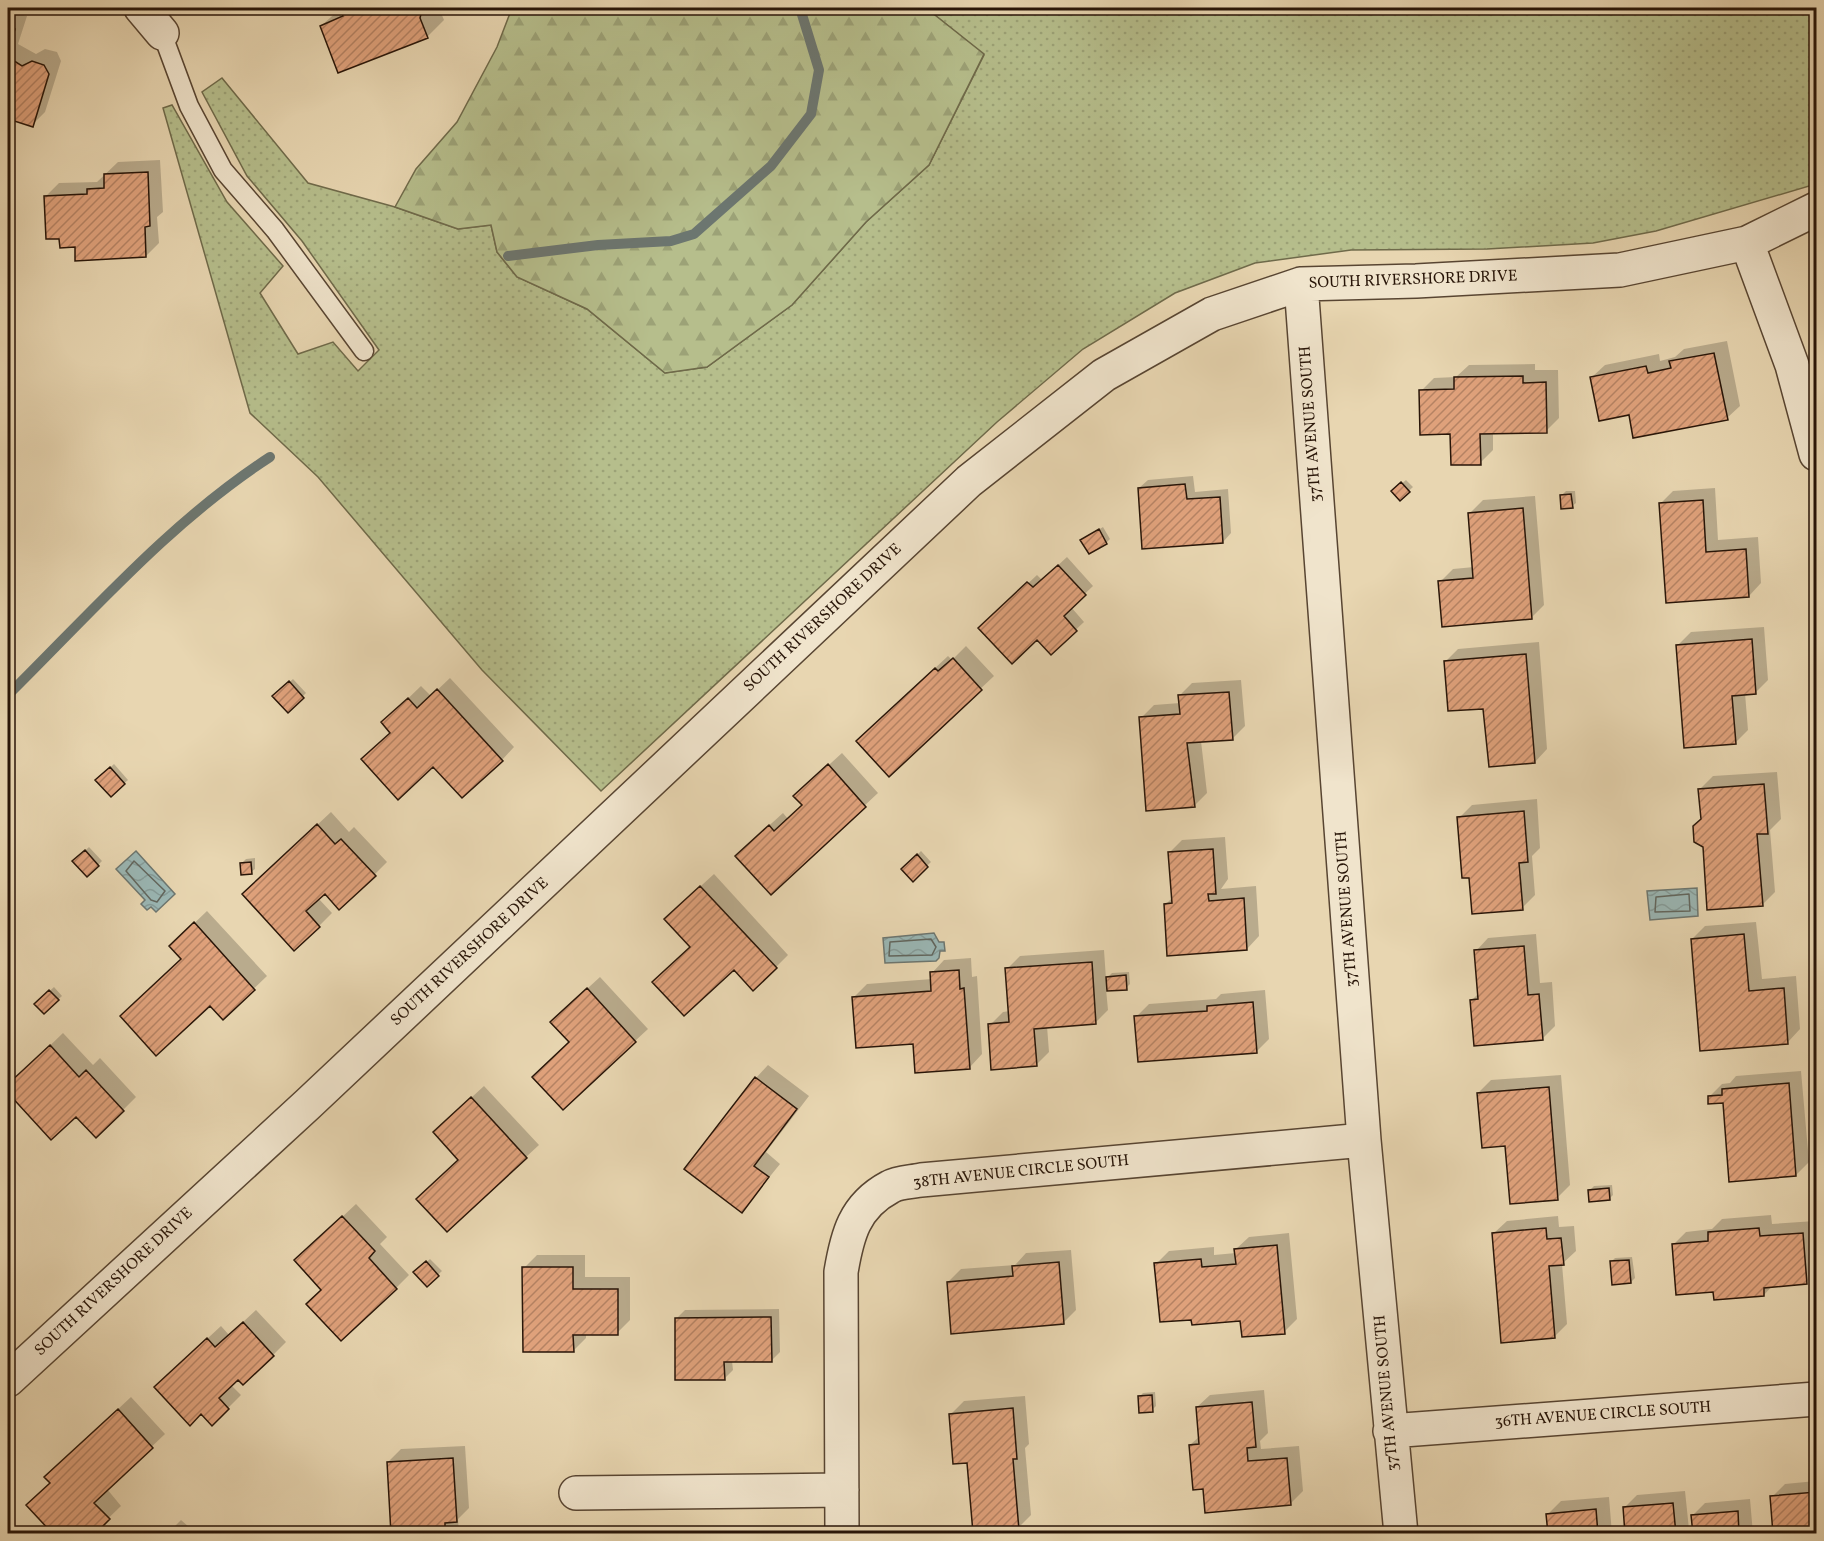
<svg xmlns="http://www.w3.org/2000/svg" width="1824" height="1541" viewBox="0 0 1824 1541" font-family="Vollkorn,serif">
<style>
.grass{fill:url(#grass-dots);stroke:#6f6a4a;stroke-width:1.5}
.forest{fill:url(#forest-firs);stroke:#6f6a4a;stroke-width:1.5}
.water{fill:url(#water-waves);stroke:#6c7670;stroke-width:1.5}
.shadow{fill:#0003}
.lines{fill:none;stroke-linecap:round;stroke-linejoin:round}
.shore{stroke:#61665e;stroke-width:1.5}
.stream{stroke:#6c7670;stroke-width:10}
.building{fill:url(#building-hatch);stroke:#281508;stroke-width:1.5}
.service-casing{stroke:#584532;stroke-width:21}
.minor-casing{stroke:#584532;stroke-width:36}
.service{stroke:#f0e4cc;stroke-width:18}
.minor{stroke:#f0e4cc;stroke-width:33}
.labels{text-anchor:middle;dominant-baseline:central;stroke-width:4.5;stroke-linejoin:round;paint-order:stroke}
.street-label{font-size:16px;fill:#281508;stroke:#f0e4cc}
</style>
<defs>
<pattern id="grass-dots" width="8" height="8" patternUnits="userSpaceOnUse" patternTransform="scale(1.5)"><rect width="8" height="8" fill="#b6be8c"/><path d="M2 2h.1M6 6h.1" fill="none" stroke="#9ca277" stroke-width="1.8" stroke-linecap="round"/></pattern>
<pattern id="forest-firs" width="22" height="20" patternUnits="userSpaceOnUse" patternTransform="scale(1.5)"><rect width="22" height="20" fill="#b6be8c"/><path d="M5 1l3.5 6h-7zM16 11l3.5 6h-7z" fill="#9ca277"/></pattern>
<pattern id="water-waves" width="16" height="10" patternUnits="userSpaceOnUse" patternTransform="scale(1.5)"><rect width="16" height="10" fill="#9ab7b5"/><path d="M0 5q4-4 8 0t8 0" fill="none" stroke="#859c9a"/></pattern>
<pattern id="building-hatch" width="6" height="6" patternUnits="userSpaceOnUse" patternTransform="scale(1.5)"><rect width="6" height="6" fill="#dfa17b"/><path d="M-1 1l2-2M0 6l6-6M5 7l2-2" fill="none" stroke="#b58263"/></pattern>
</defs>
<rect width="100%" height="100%" fill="#e8d6b1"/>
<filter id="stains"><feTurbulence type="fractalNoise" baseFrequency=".00333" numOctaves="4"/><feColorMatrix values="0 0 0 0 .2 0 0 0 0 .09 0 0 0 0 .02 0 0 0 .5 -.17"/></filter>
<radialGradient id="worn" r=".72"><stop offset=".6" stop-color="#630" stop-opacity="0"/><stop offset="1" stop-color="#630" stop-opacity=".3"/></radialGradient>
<path class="grass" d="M926,8H1816V184L1656,231L1593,243L1487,249L1351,250L1255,263L1175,293L1083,349L997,422L601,791L482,670L318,477L250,413L163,108L172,105L227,202L283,266L260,293L298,354L333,342L358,371L379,350L302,241L247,176L202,92L222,78L308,183L395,207L458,229L491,225L497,252L517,277L587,309L665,373L707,367L792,305L866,222L929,165L984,55Z"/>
<path class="forest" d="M512,8H926L984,54L929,165L866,222L792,305L707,367L665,373L587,309L517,277L497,252L491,225L458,229L395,207L416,169L457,122L497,47Z"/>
<path class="water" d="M136,851L175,894L156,912L151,907L147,910L141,904L145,900L116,869Z
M1697,888L1698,916L1650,920L1647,891Z
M934,933L939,942H944L945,951H940L939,958L936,961L885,963L883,938Z"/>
<path class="shadow" d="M341,8H439L444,20L427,37L321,26Z
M8,11L27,16L18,44L36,54L45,49L57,52L61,61L45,112L32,125L8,117Z
M160,160L163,212L157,217L159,243L146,256L76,245L46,196L59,183L97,182L118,162Z
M1727,341L1740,406L1727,418L1592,377L1605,365L1659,354L1660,361L1675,357L1684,349Z
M1535,364V370H1558L1559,418L1546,431L1493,432V450L1480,463L1451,433L1421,391L1434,378L1456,377L1469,365Z
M1193,476L1195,492L1228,489L1231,533L1223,542L1139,488L1148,480Z
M1406,480L1413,487L1400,499L1393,491Z
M1715,488L1718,540L1758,537L1761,583L1749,596L1667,602L1660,504L1673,491Z
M1566,491H1575L1576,503L1572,506L1562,495Z
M1535,496L1544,605L1531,618L1440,582L1453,569L1474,567L1470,513L1483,500Z
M1103,527L1110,539L1106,543L1082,540Z
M1067,557L1093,586L1071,607L1084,622L1051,653L1037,638L989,620L1037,575L1042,580Z
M1764,627L1768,680L1755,693H1745L1748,730L1735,743L1678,645L1691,632Z
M1539,642L1547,749L1535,762L1445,662L1458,649Z
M966,646L994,676L889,775L871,728L948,656L952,660Z
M450,678L514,747L502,760L433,765L392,732L396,710L421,686L431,696Z
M293,679L306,693L288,711L274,696Z
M1241,680L1245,726L1232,739L1201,741L1207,793L1194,806L1141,718L1154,705L1180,703L1179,696L1192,683Z
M842,753L878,793L771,893L750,843L783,813L788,819L803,805L808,784Z
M114,764L128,780L111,795L97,780Z
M1777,772L1781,819L1770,830L1775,892L1762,905L1702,819L1700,789L1713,776Z
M1537,799L1540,848L1532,856L1535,895L1522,908L1470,876L1459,818L1472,805Z
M331,812L349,832L354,827L387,862L374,875L325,892L318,898L332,913L319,926L257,881Z
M1225,837L1228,879L1221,889L1256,886L1259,936L1247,949L1165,905L1173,897L1169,853L1182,840Z
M89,847L102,861L88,875L74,861Z
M921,851L931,862L913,879L903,869Z
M255,858V869L251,872L242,863L246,859Z
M714,874L788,955L776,967L692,947L679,906Z
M207,911L267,976L223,1018L183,959L184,933Z
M1756,922L1762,979L1796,976L1800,1029L1788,1042L1692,939L1705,926Z
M1536,934L1540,983L1552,982L1555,1026L1542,1039L1471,1001L1479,993L1476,951L1488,938Z
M1104,950L1106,979L1112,973L1129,972L1130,984L1126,988L1106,989L1108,1010L1095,1023L1047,1026L1049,1052L1036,1065L990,1025L1003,1012L1010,1011L1007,969L1020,956Z
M971,958L972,977L977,976L982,1054L970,1067L914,1043L854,997L867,984L932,979V973L944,960Z
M600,977L648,1029L635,1041L570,1042L565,1009Z
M54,987L62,996L44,1012L36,1004Z
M1265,990L1269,1039L1256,1052L1136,1017L1149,1004L1216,999L1221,994Z
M63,1033L93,1065L100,1058L136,1097L123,1110L76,1115L51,1138L8,1091V1086Z
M768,1065L809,1096L766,1152L780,1164L742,1211L756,1078Z
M1801,1071L1809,1162L1796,1175L1724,1101L1709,1097L1722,1084L1730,1083L1736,1076Z
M1561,1075L1570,1185L1557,1198L1506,1144L1478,1093L1491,1080Z
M484,1086L539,1145L526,1157L460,1160L447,1120Z
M1612,1185L1613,1195L1609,1199L1590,1190L1594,1186Z
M356,1204L387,1237L380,1244L409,1275L396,1288L323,1290L309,1248Z
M1771,1215L1772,1224L1815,1221L1816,1272L1806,1283L1773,1285L1764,1295L1714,1290L1673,1245L1686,1232L1712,1229L1722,1219Z
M1558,1216L1559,1227L1574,1226L1576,1251L1562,1264L1567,1324L1554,1337L1494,1233L1507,1221Z
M1289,1233L1297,1319L1284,1332L1242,1319L1156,1264L1169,1251L1214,1247V1255L1236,1253V1249L1249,1237Z
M1071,1250L1076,1310L1063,1323L948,1282L961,1269L1015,1265L1026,1253Z
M537,1255H585V1277H630V1320L617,1333L586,1334V1338L573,1351L524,1268Z
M1632,1257L1635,1278L1631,1282L1611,1262L1615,1258Z
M430,1259L442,1271L427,1285L416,1272Z
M779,1309L780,1352L771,1361H732L733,1370L724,1379L677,1318L685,1310Z
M256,1310L286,1342L273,1355L231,1385L241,1395L228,1408L169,1374L221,1326L229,1335Z
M1264,1390L1268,1433L1260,1441L1261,1449L1299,1446L1303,1491L1290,1504L1204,1487L1190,1445L1200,1436L1197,1407L1210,1395Z
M1155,1392L1156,1406L1152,1410L1139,1397L1143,1393Z
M1025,1396L1029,1444L1025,1448L1031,1515L1018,1528L968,1461L951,1414L964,1401Z
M131,1397L165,1434L107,1489L121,1506L92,1534L51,1482L59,1464Z
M465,1446L469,1508L458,1519L459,1534H392L388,1462L401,1449Z
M1816,1481V1534H1775L1772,1497L1785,1484Z
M1685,1491L1689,1529L1694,1528L1692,1516L1705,1503L1750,1499L1753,1534H1626L1624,1508L1637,1495Z
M1609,1497L1612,1534H1549L1548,1514L1561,1501Z
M181,1520L197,1534H167Z"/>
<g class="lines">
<path class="shore" d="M134,861L165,891L157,902L151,900L126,871Z
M1689,894L1690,911L1655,912L1656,897Z
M931,939L936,947L932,955L889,956L890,942Z"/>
<path class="stream" d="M508,256L598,245L671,241L694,234L771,166L811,114L819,70L800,8
M8,695C91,613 171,521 270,457"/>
</g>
<path class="building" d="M339,8H428L422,10L420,18L428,38L338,73L320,26L343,16Z
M8,27L15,29L8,53Z
M8,57L22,66L32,61L44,65L49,74L33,127L8,119Z
M148,172L150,226L145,227L146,257L75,261V247L60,248L59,239H46L44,196L87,194V189L104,188V174Z
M1714,353L1728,420L1633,438L1629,415L1599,421L1590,377L1646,366L1648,373L1671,368L1669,361Z
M1523,376V383L1546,382L1547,433L1480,434L1481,465H1451L1450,434L1420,435L1419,390L1454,389V377Z
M1401,482L1410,492L1400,501L1391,491Z
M1185,484L1187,499L1220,497L1223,543L1142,549L1138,488Z
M1571,494L1573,508L1561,509L1560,495Z
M1703,500L1706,552L1746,549L1749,597L1666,603L1659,503Z
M1523,508L1532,619L1442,627L1438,581L1473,578L1468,513Z
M1099,529L1107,544L1089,554L1080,540Z
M1058,565L1086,595L1064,616L1077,631L1051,655L1037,640L1012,664L978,628L1027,582L1033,587Z
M1752,639L1756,694L1732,696L1736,744L1684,748L1676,645Z
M1526,654L1535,763L1489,767L1483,709L1448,711L1444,661Z
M953,658L982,690L889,777L856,741L935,668L938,671Z
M289,681L304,698L288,713L272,696Z
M437,689L503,761L462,798L433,767L398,800L361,759L390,733L381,722L408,698L417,708Z
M1229,692L1233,740L1187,743L1195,807L1146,811L1139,717L1180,714L1178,695Z
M828,764L866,807L771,895L735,856L769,825L774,831L802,805L793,796Z
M110,767L125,784L111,797L95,780Z
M1764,784L1768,834H1757L1763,906L1707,910L1703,847L1694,842L1693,826L1701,819L1698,789Z
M1524,811L1528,862L1519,863L1523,910L1472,914L1469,878H1462L1457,817Z
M317,824L335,844L341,839L376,876L339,910L325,894L306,911L320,927L294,951L242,894Z
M1213,849L1216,894H1208L1209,901L1244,898L1247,950L1167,956L1164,904L1172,903L1168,852Z
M85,850L99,866L87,877L72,861Z
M917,854L928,867L913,882L901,869Z
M251,862L252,874L241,875L240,863Z
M700,886L777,968L753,991L734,970L684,1016L652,982L690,947L664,919Z
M194,922L255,990L223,1020L210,1006L156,1056L120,1016L181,959L169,946Z
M1744,934L1749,991L1784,988L1788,1044L1700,1051L1691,939Z
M1524,946L1528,995L1539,994L1543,1040L1474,1046L1470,1000L1478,999L1474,950Z
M1092,962L1096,1024L1034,1029L1037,1066L991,1070L988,1024L1009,1022L1005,968Z
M959,970L960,989L964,988L970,1069L915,1073L913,1044L856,1048L852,997L931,991L930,972Z
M1126,975L1127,990L1107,991L1106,977Z
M587,988L636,1042L563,1110L532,1077L569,1042L550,1022Z
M49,990L59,1000L44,1014L34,1004Z
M1253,1002L1257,1053L1138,1062L1134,1016L1207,1011V1006Z
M50,1045L79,1077L86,1070L124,1111L96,1138L76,1117L51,1140L8,1093V1084Z
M755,1077L797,1109L754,1166L769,1177L742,1213L684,1169Z
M1789,1083L1796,1176L1729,1182L1723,1103L1708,1104V1096L1722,1095V1089Z
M1549,1087L1558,1200L1510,1204L1505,1146L1482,1148L1477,1093Z
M471,1097L527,1158L447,1232L416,1199L458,1160L433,1132Z
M1609,1188L1610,1200L1589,1202L1588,1190Z
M342,1216L375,1251L369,1258L397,1289L341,1341L306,1304L321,1290L294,1260Z
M1546,1228L1547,1239L1561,1238L1564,1265L1549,1266L1555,1338L1501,1343L1492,1233Z
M1759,1228L1760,1236L1803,1233L1807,1284L1764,1288V1296L1714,1300L1713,1292L1676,1295L1672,1244L1708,1241V1232Z
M1277,1245L1285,1334L1242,1337L1240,1321L1192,1325L1191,1320L1160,1322L1154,1263L1201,1259L1202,1267L1236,1264L1234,1249Z
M1629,1260L1631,1283L1612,1285L1610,1261Z
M426,1261L439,1276L427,1287L413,1272Z
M1059,1262L1064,1324L951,1334L947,1282L1013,1276L1012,1266Z
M522,1267H573V1289H618V1335H573L574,1352H523Z
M771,1317L772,1362H724L725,1380H675V1318Z
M243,1322L274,1356L243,1385L238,1380L219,1398L229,1409L212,1426L201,1414L190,1426L154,1387L207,1338L215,1347Z
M1152,1395L1153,1412L1139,1413L1138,1396Z
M1252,1402L1256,1447L1247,1448L1248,1461L1287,1458L1291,1505L1205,1513L1203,1489L1193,1490L1189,1445L1199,1444L1196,1407Z
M1013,1408L1017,1459H1013L1019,1530L973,1533L967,1463L953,1464L949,1414Z
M118,1409L153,1448L94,1503L110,1519L95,1534H82L76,1527L69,1534H53L26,1505L50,1483L44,1477Z
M453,1458L457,1522L445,1523V1534H391L387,1462Z
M1816,1492V1534H1773L1770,1496Z
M1673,1503L1676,1534H1625L1623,1507Z
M1596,1509L1598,1534H1548L1546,1514Z
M1738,1511L1739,1534H1693L1691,1515Z"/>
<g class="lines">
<defs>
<path id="service" d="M162,33L189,106L223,170L275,230L364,351"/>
<path id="minor" d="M141,8L162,33
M1747,243L1792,365L1816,454
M1301,284L1364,1140L1401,1534
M8,1380L308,1104L969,481L1104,375L1212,314L1301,284L1416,281L1620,270L1747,243L1816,209
M1390,1431L1816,1399
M576,1493L842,1490
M842,1534L841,1272C847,1236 854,1206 890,1187C898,1182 912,1182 921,1180L1364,1140"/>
</defs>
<use href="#service" class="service-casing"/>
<use href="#minor" class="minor-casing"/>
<use href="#service" class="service"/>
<use href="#minor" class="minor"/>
</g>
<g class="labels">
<g class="street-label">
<text transform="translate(1413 280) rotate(-2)">SOUTH RIVERSHORE DRIVE</text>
<text transform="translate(1311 424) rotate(-94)">37TH AVENUE SOUTH</text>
<text transform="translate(823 618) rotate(-43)">SOUTH RIVERSHORE DRIVE</text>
<text transform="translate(1347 909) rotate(-94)">37TH AVENUE SOUTH</text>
<text transform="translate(470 952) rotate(-43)">SOUTH RIVERSHORE DRIVE</text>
<text transform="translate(1021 1172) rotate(-6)">38TH AVENUE CIRCLE SOUTH</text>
<text transform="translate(114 1282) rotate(-43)">SOUTH RIVERSHORE DRIVE</text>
<text transform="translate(1387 1393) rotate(-95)">37TH AVENUE SOUTH</text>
<text transform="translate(1603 1415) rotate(-4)">36TH AVENUE CIRCLE SOUTH</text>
</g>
</g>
<rect width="1824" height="1541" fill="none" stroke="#e8d6b1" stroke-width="30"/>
<rect x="9" y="9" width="1806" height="1523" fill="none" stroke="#281508" stroke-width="3"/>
<rect x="15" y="15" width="1794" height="1511" fill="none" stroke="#281508" stroke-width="1.5"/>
<rect width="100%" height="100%" filter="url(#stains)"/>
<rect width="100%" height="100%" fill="url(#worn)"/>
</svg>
